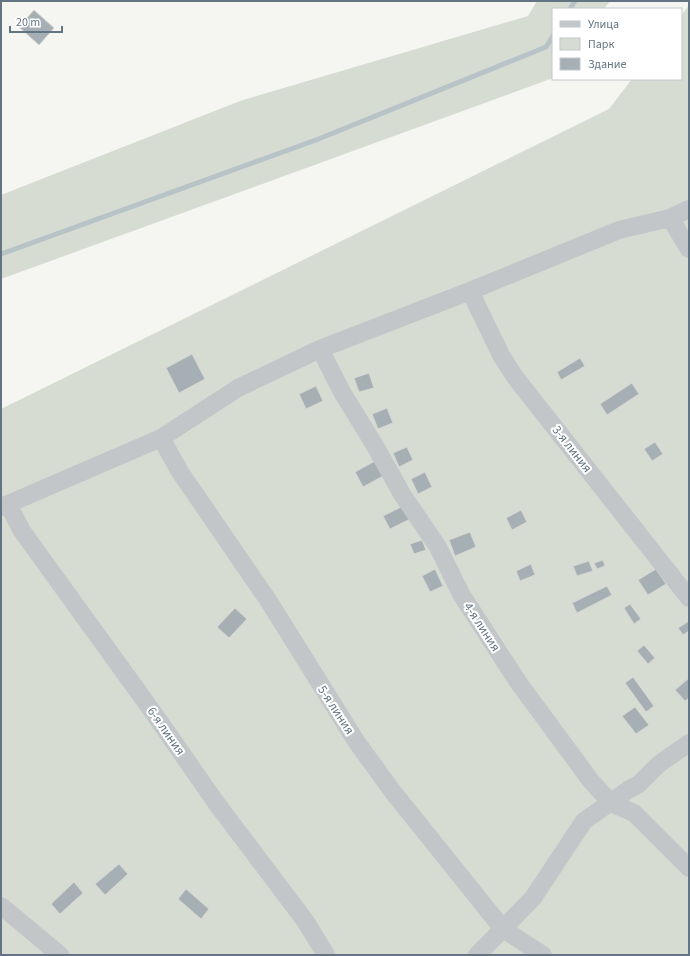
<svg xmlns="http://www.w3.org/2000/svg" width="690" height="956" viewBox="0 0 690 956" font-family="'Source Sans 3',sans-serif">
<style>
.green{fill:#d6dcd2}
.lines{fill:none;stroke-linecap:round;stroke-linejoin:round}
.stream{stroke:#b7c3c7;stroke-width:5}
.building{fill:#a6afb4;stroke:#d6d6d3}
.minor{stroke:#c2c6c9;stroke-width:18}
.labels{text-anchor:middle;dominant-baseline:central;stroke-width:4;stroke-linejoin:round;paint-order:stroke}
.street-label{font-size:13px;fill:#637582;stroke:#fff}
</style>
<rect width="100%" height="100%" fill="#f5f5f1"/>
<path class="green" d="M537,1H610L604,9H553V78L1,279V195L240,101L528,16Z
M689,5V955H1V409L609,109L632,79H681V16Z"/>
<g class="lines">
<path class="stream" d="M570,9L575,1
M1,254L316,140L546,47L553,36"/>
</g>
<path class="building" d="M34,10L54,28L39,45L19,27Z
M192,354L205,379L179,393L166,368Z
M580,358L585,366L561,380L557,372Z
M369,373L374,388L359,392L354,378Z
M632,383L639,394L607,415L600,404Z
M316,386L323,401L306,409L299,394Z
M387,408L393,423L378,429L372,414Z
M655,442L663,454L652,461L644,449Z
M407,447L413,460L399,467L393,453Z
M375,461L383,476L363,487L355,472Z
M425,472L432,487L418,494L411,479Z
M403,506L410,519L390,529L383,516Z
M521,510L527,522L512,530L506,518Z
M470,532L476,547L455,556L449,540Z
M422,540L426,550L414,554L410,544Z
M603,560L605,566L597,569L594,563Z
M589,561L593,571L577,576L573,566Z
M531,564L535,575L520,581L516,571Z
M435,569L443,586L430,592L422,576Z
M656,569L666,584L648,595L638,580Z
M607,586L612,595L577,613L572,603Z
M630,604L641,619L634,624L624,608Z
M235,608L247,619L229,638L217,627Z
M689,621V631L683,635L678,628Z
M644,645L655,658L648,664L637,651Z
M633,677L654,706L646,712L625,683Z
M689,678V698L685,701L675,690Z
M635,707L649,725L636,734L622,716Z
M119,864L128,874L105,895L95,884Z
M74,882L83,893L60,914L51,904Z
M186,889L209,909L201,919L178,899Z"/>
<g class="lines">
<path class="minor" d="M670,218L689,249
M470,291L501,355L515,377L689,598
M320,349L343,394L374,444L402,494L438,547L461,594L518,682L591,781L611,803L634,813L689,868
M161,438L180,472L268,600L356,741L393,792L503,929L543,955
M8,504L22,531L150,708L217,804L306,922L326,955
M1,507L161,438L238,388L320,349L470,291L619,230L670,218L689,209
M1,906L60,955
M477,955L533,898L584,821L628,790L639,784L659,764L689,743"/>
</g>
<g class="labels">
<g class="street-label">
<text transform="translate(572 449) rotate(52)">3-я линия</text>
<text transform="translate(482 627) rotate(57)">4-я линия</text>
<text transform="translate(336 710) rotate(57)">5-я линия</text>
<text transform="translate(166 731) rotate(55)">6-я линия</text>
</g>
</g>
<rect width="690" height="956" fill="none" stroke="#637582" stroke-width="4"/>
<rect x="552" y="8" width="130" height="72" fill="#ffffff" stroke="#c1c8cd"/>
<rect x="560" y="21" width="20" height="6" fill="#c2c6c9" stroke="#c1c8cd"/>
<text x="588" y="28" font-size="12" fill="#637582">Улица</text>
<rect x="560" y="38" width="20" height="12" fill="#d6dcd2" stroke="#c1c8cd"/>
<text x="588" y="48" font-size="12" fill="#637582">Парк</text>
<rect x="560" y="58" width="20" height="12" fill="#a6afb4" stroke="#c1c8cd"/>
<text x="588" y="68" font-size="12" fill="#637582">Здание</text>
<path d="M10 26v6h52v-6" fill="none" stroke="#637582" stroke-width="2"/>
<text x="16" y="26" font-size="12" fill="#637582" stroke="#ffffff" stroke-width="3" paint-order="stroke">20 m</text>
</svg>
